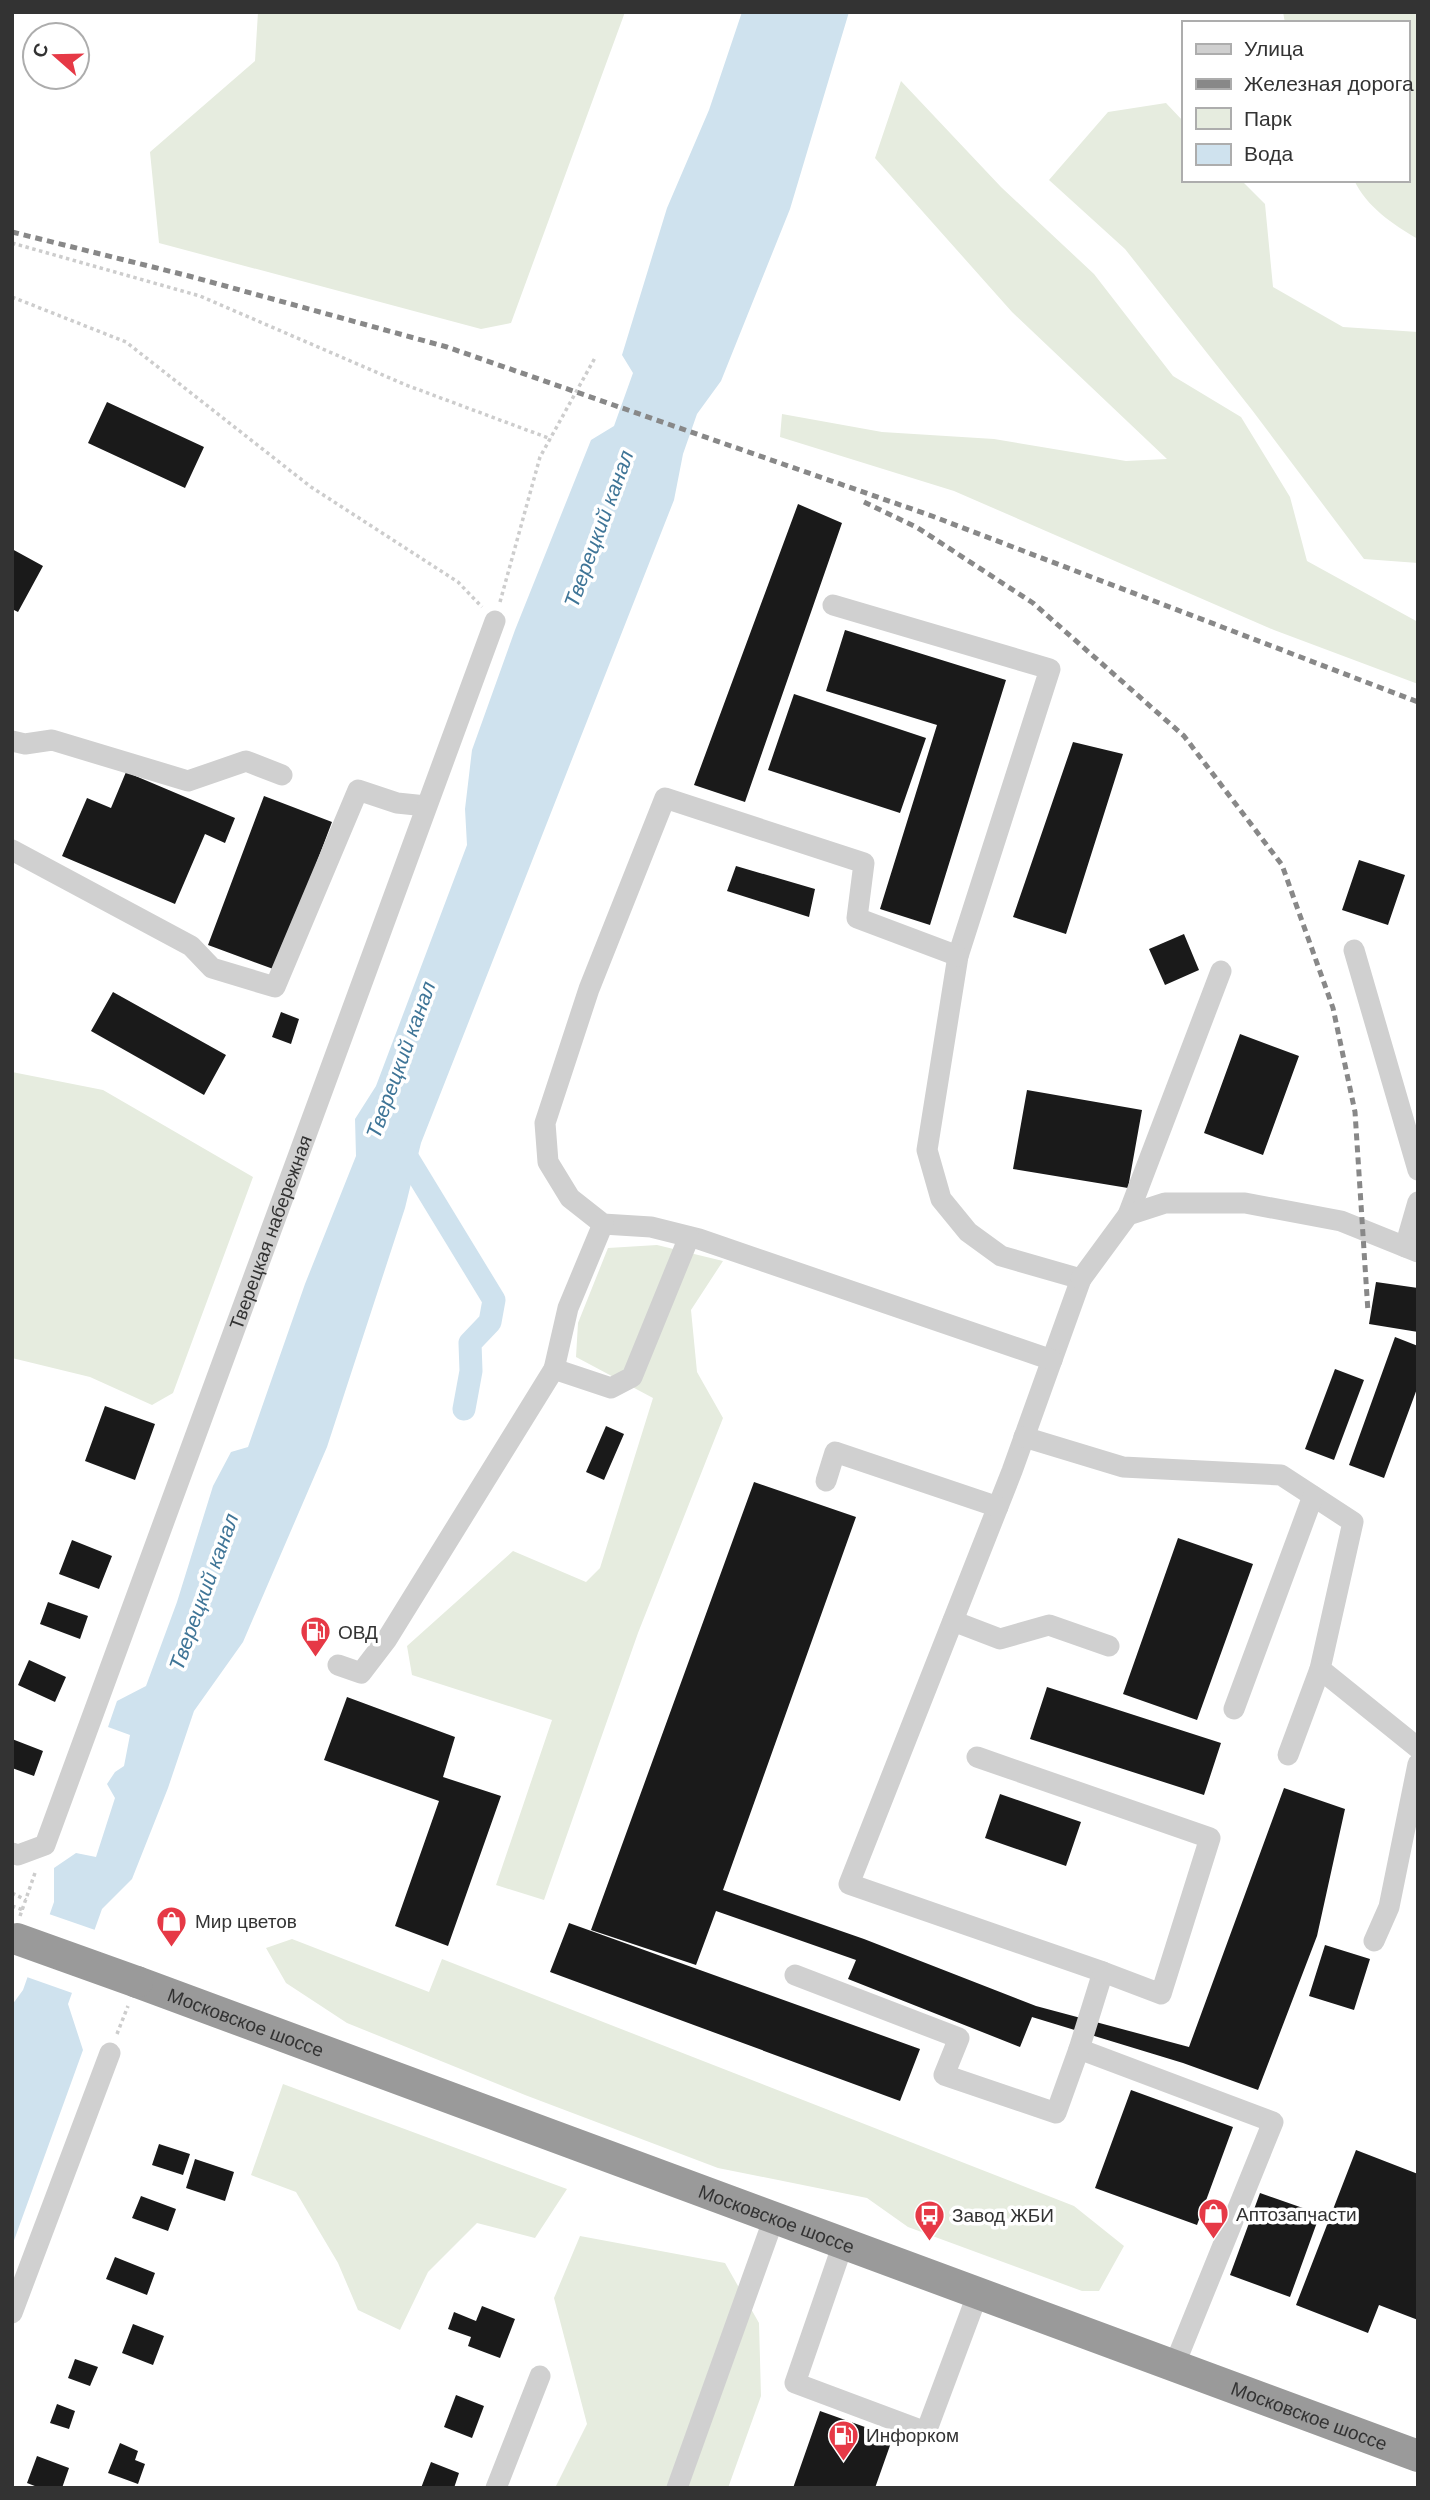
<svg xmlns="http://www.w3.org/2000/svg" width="1430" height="2500" viewBox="0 0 1430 2500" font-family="'DM Sans',sans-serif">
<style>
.green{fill:#e6ecdf}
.water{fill:#cfe2ee}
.pier{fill:#fff}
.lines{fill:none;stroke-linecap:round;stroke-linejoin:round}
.canal{stroke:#cfe2ee;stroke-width:23}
.building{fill:#1a1a1a}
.path{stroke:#cdcdcd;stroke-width:3.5;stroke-dasharray:3.5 3.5;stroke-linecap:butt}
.minor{stroke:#d0d0d0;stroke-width:21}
.highway{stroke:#9a9a9a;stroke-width:32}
.rail{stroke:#888;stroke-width:5;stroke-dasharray:7 5;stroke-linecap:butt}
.highway-bridge{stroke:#9a9a9a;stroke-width:32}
.labels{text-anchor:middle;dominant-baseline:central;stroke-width:7;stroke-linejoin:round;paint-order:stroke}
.street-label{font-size:19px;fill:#333;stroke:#fff}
.poi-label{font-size:19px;fill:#333;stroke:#fff;text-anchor:start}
.water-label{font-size:21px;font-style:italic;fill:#3f7597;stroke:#fff}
</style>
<rect width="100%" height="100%" fill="#fff"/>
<path class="green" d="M258,12H625L511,323L481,329L159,243L150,152L255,61Z
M1283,12H1418V239C1392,224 1367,207 1354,180H1407V23H1285Z
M901,81L1001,187L1094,274L1173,376L1241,417L1290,497L1307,561L1418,622V684L1274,630L954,491L780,437L782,414L882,432L994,439L1126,461L1167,459L1012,312L875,158Z
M1166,103L1183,121V180H1241L1265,204L1273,287L1343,327L1418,332V563L1364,559L1252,410L1125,249L1049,180L1108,112Z
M12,1072L103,1090L253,1177L173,1393L152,1405L90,1377L12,1358Z
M657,1245L723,1261L691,1310L697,1372L723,1418L638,1633L544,1900L496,1885L552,1720L412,1675L407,1646L513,1551L586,1582L600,1568L653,1398L576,1357L578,1323L608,1248Z
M292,1939L429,1992L442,1959L1074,2206L1124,2246L1099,2291H1082L908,2227L867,2198L718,2168L525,2095L347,2023L286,1983L266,1948Z
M283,2084L567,2189L535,2238L477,2223L428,2272L400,2330L358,2310L338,2263L296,2192L251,2175Z
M580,2236L725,2263L759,2323L761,2396L728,2488H555L587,2424L554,2298Z"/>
<path class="water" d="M742,12H849L790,209L721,381L697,414L683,454L674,500L421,1143L405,1208L327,1447L243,1642L194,1711L168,1788L132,1879L102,1909L68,2004L83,2050L12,2246V2005L23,1990L54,1902V1868L76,1853L96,1857L115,1798L107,1784L115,1772L124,1766L130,1735L108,1727L117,1701L146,1686L177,1602L213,1486L231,1452L248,1447L305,1284L356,1156L355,1119L376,1086L467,845L465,809L472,750L515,630L591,440L614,426L633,373L622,355L667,208L709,110Z"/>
<path class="pier" d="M46,1913L98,1931L75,1994L24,1976Z"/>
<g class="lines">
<path class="canal" d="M399,1144L494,1300L490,1322L470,1343L471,1371L464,1409"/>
</g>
<path class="building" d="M107,402L204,447L185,488L88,443Z
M798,504L842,523L745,802L694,785Z
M12,549L43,566L18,612L12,609Z
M845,630L1006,680L930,925L880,909L937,725L826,691Z
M794,694L926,738L900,813L768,770Z
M1073,742L1123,754L1066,934L1013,917Z
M126,772L235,818L225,843L205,834L175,904L62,856L87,798L111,808Z
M264,796L332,822L276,970L208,945Z
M1359,860L1405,875L1388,925L1342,910Z
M736,866L815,889L809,917L727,891Z
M1184,934L1199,970L1165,985L1149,949Z
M113,992L226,1055L204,1095L91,1031Z
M281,1012L299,1019L291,1044L272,1037Z
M1240,1034L1299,1056L1263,1155L1204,1133Z
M1027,1090L1142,1110L1128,1188L1013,1169Z
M1376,1282L1418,1288V1332L1369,1324Z
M1395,1337L1418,1346V1386L1384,1478L1349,1465Z
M1335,1369L1364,1380L1334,1460L1305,1449Z
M105,1406L155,1424L135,1480L85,1461Z
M606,1426L624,1434L604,1480L586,1472Z
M754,1482L856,1517L723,1890L864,1939L1036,2006L1189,2047L1284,1788L1345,1809L1317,1936L1258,2090L1183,2063L1032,2017L1020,2047L848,1979L856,1960L716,1911L696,1965L591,1930Z
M1178,1538L1253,1564L1197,1720L1123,1694Z
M72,1540L112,1556L99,1589L59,1574Z
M48,1602L88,1616L80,1639L40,1624Z
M29,1660L66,1677L55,1702L18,1685Z
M1047,1687L1221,1743L1204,1795L1030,1739Z
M347,1697L455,1737L443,1777L501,1796L448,1946L395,1926L439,1801L324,1760Z
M12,1739L43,1751L34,1776L12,1768Z
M1000,1794L1081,1822L1066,1866L985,1838Z
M569,1923L920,2049L900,2101L550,1972Z
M1325,1945L1370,1959L1354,2010L1309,1996Z
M1131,2090L1233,2127L1197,2225L1095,2188Z
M159,2144L190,2154L183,2175L152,2165Z
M1356,2150L1418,2174V2320L1379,2305L1368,2333L1296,2305Z
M195,2159L234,2172L225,2201L186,2188Z
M1260,2193L1320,2214L1290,2297L1230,2275Z
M141,2196L176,2209L168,2231L132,2218Z
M115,2257L155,2273L147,2295L106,2279Z
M482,2306L515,2319L500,2358L468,2346L471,2337L448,2329L454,2312L476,2321Z
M133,2324L164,2336L153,2365L122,2353Z
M75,2359L98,2367L90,2386L68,2378Z
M456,2395L484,2406L472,2438L444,2427Z
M57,2404L75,2411L69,2429L50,2423Z
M820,2411L893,2437L875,2488H793Z
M120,2443L138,2451L135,2460L145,2464L138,2484L108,2473Z
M37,2456L69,2468L62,2488H40L27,2483Z
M431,2462L459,2473L454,2488H421Z"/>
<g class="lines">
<path class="path" d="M12,243L200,296L406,385L551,439
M12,297L126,342L311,487L458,582L482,607
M500,602L540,457L596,356
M12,1893L26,1900
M12,1906L23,1910
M20,1916L36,1870
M117,2034L128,2006"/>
<g class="minor">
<path d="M833,605L1050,669L958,956L927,1150L941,1199L968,1232L1001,1256L1081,1279L1012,1471L849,1884L1103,1972L1079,2049L1273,2122L1174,2366"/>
<path d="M12,741L25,744L52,740L188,781L246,761L282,775"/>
<path d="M12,850L191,946L212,968L275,987L358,790L397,803L426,806"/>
<path d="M1354,950L1418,1170"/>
<path d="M958,956L857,918L864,863L665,798L589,989L545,1123L548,1162L570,1198L603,1224L651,1227L699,1239L1052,1360"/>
<path d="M1128,1215L1221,971"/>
<path d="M1405,1247L1418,1202"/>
<path d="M1081,1279L1128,1215L1165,1203H1245L1341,1221L1418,1252"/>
<path d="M554,1369L568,1308L603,1224"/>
<path d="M1024,1437L1123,1467L1281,1475L1353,1522L1320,1669L1418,1748"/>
<path d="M826,1481L835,1452L998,1507"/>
<path d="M953,1621L1000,1639L1049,1625L1109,1646"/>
<path d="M338,1665L361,1673L387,1639L554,1369L611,1388L632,1377L689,1237"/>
<path d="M1234,1709L1313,1496"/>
<path d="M1288,1755L1320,1669"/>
<path d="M977,1757L1210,1838L1161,1994L1103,1972"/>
<path id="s1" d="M12,1853L18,1855L45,1845L495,621"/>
<path d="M1374,1941L1389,1907L1418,1764"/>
<path d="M795,1975L959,2038L944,2075L1056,2113L1079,2049"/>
<path d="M843,2244L795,2383L926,2432L978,2293"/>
<path d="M12,2313L110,2053"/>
<path d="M496,2488L540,2376"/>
<path d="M677,2488L774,2218"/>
</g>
<path class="highway" id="s2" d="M137,1982L1418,2456"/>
<path class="rail" d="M12,232L189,276L447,347L932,516L1418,702
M864,502L918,528L1033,603L1184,736L1282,865L1333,1008L1355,1112L1368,1312"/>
<path class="highway-bridge" d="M17,1939L137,1982"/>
</g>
<defs>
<symbol id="fuel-pin" viewBox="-11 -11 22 30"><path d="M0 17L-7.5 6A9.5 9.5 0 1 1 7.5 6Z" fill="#e63946" stroke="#fff"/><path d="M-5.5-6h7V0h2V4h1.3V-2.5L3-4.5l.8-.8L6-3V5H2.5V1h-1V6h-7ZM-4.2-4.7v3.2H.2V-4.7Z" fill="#fff"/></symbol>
<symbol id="shop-pin" viewBox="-11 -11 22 30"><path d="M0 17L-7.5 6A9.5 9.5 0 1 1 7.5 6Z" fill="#e63946" stroke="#fff"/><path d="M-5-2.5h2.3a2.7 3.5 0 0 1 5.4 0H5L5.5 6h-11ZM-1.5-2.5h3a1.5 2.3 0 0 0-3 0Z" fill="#fff"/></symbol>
<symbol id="bus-pin" viewBox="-11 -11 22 30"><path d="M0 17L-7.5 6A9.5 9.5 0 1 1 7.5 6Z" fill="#e63946" stroke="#fff"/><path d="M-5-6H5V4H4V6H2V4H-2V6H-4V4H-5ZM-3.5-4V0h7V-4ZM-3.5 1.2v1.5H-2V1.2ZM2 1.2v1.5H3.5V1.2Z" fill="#fff"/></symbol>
</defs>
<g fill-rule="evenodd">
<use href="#fuel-pin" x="298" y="1614" width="35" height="47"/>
<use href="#shop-pin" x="154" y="1904" width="35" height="47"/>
<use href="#shop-pin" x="1196" y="2196" width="35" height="47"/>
<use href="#bus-pin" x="912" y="2198" width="35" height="47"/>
<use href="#fuel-pin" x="826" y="2418" width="35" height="47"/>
</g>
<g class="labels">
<g class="street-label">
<text stroke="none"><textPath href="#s1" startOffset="688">Тверецкая набережная</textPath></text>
<text stroke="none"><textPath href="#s2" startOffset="116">Московское шоссе</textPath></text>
<text stroke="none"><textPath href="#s2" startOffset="682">Московское шоссе</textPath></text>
<text stroke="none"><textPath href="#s2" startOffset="1250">Московское шоссе</textPath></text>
</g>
<g class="poi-label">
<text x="338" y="1632">ОВД</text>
<text x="195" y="1921">Мир цветов</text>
<text x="1236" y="2214">Аптозапчасти</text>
<text x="952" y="2215">Завод ЖБИ</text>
<text x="866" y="2435">Инфорком</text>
</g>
<g class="water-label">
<text transform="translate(599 529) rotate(-70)">Тверецкий канал</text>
<text transform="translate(401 1060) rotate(-70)">Тверецкий канал</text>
<text transform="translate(204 1592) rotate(-70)">Тверецкий канал</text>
</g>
</g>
<rect width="1430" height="2500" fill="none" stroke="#333333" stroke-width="28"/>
<rect x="1182" y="21" width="228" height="161" fill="#ffffff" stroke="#adadad" stroke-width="2"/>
<rect x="1196" y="44" width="35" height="10" fill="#d0d0d0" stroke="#adadad" stroke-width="2"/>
<text x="1244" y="56" font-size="21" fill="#333333">Улица</text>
<rect x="1196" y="79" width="35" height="10" fill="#888888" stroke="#adadad" stroke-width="2"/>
<text x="1244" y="91" font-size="21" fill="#333333">Железная дорога</text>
<rect x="1196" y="108" width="35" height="21" fill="#e6ecdf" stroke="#adadad" stroke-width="2"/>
<text x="1244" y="126" font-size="21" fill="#333333">Парк</text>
<rect x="1196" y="144" width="35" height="21" fill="#cfe2ee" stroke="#adadad" stroke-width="2"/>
<text x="1244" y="161" font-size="21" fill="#333333">Вода</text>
<g transform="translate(56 56) rotate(290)"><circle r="33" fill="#ffffff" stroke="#adadad" stroke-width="2"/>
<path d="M0-5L12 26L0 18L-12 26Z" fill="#e63946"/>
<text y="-10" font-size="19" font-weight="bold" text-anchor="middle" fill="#333333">С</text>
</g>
</svg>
